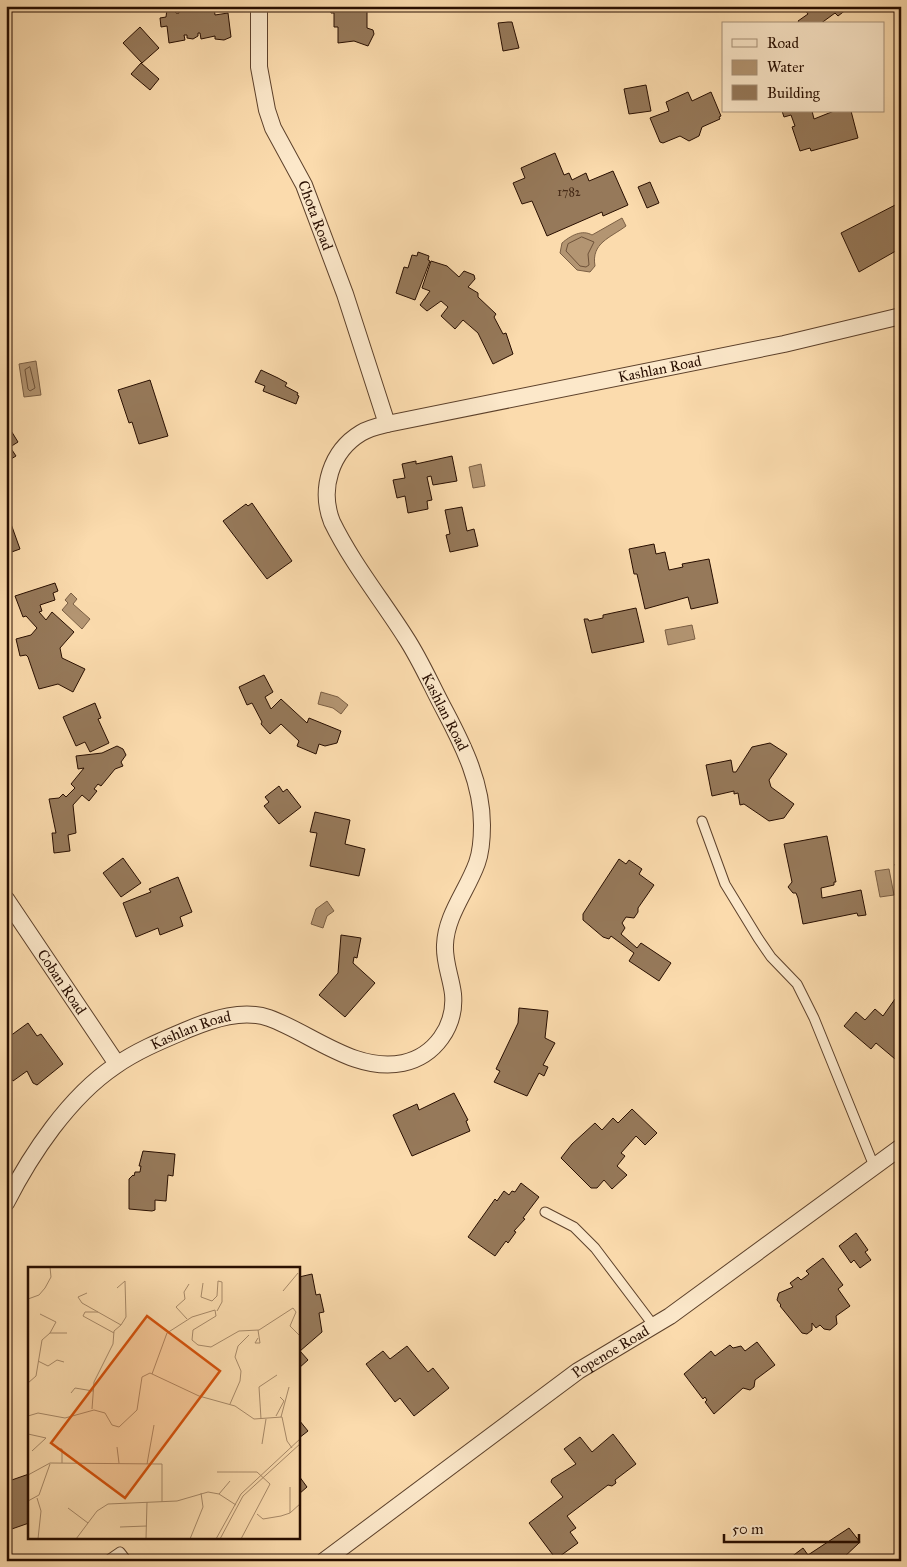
<svg xmlns="http://www.w3.org/2000/svg" width="907" height="1567" viewBox="0 0 907 1567" font-family="'IM FELL Great Primer',serif">
<style>
.water{fill:#b39572;stroke:#7b5f44}
.lines{fill:none;stroke-linecap:round;stroke-linejoin:round}
.shore{stroke:#6e5239;stroke-width:1}
.building{fill:#96795a;stroke:#280e00}
.lane-casing{stroke:#5d412b;stroke-width:11}
.street-casing{stroke:#5d412b;stroke-width:18}
.lane{stroke:#fce8ca;stroke-width:9}
.street{stroke:#fce8ca;stroke-width:16}
.labels{text-anchor:middle;dominant-baseline:central;stroke-width:4;stroke-linejoin:round;paint-order:stroke}
.number-label{font-size:12px;fill:#442916}
.street-label{font-size:15px;fill:#280e00;stroke:#fce8ca}
.inset-road{fill:none;stroke:#a78968;stroke-width:1}
.view{fill:#d5520b;fill-opacity:0.15;stroke:#d5520b;stroke-width:2.5}
.inset-edge{fill:none;stroke:#280e00;stroke-width:2.5}
</style>
<rect width="100%" height="100%" fill="#fbdbad"/>
<filter id="stains"><feTurbulence type="fractalNoise" baseFrequency=".004" numOctaves="4"/><feColorMatrix values="0 0 0 0 .2 0 0 0 0 .09 0 0 0 0 .02 0 0 0 .5 -.17"/></filter>
<radialGradient id="worn" r=".72"><stop offset=".6" stop-color="#630" stop-opacity="0"/><stop offset="1" stop-color="#630" stop-opacity=".3"/></radialGradient>
<path class="water" d="M622,218L626,226C610,238 591,243 595,266L590,272L577,270L560,253L562,243C570,236 582,229 592,235Z
M36,361L41,395L24,397L19,364Z
M481,464L485,486L473,488L469,467Z
M71,593L77,599L73,604L90,619L82,629L62,610L68,603L65,600Z
M692,625L695,639L668,645L665,630Z
M321,692L338,697L348,705L341,714L333,708L318,704Z
M889,869L894,895L880,897L875,871Z
M327,901L334,911L327,916L323,928L311,924L316,909Z"/>
<g class="lines">
<path class="shore" d="M582,237L594,242L588,254L589,265L586,267L580,266L566,251L568,244Z
M30,367L35,388L30,391L28,389L25,370Z"/>
</g>
<path class="building" d="M185,6H214L215,15L228,13L231,37L224,40L215,39V36L201,39L200,33H198V36L193,39L187,38V35H184L185,40L169,43L167,26L161,27L160,18L166,17L167,9L173,8L176,13H179V8Z
M329,6H367V28L373,30L374,34L368,46L354,41L338,43V27H334V13H331Z
M802,6H851L838,16L835,13L820,24H800L798,21L808,14Z
M508,22H512L519,48L503,51L498,23Z
M140,27L159,48L142,63L123,43Z
M141,63L159,79L150,90L131,74Z
M646,85L651,111L629,114L624,89Z
M688,92L692,101L711,92L721,116L719,117L720,119L702,127L699,136L689,141L680,136L663,143L660,142L650,118L669,111L666,102Z
M782,111H812L814,119L834,111H851L858,138L811,151L810,148L800,151L792,127L795,126L791,115L784,117Z
M555,153L564,175L569,173L572,180L586,173L589,181L613,171L628,205L603,216L602,212L547,236L532,201L522,204L513,183L525,178L521,168Z
M650,182L659,203L647,208L638,187Z
M901,202V248L859,272L841,233Z
M418,252L429,256L428,260L430,261L415,300L396,293L404,267L408,268L412,255L417,256Z
M431,261L447,266L459,277L464,271L474,275L475,279L468,287L478,293V297L496,314L494,317L503,334L506,333L513,354L493,364L478,333L463,320L455,329L441,316L448,307L441,301L427,311L420,305L430,291L422,288Z
M261,370L278,378L287,383L285,386L298,393L297,395L299,396L296,404L263,391L265,386L255,382Z
M6,374L11,406H8V411H6Z
M150,380L168,436L139,444L132,422L129,423L118,390Z
M10,429L18,442L10,447L16,456L6,462V431Z
M452,456L457,481L433,485L431,476L427,477L432,500L427,501L428,509L408,513L405,496L397,498L393,480L405,478L402,464L416,461V464Z
M252,503L292,561L267,579L223,521L246,504L248,506Z
M462,507L467,531L474,529L478,546L450,552L446,535L450,534L445,510Z
M6,510L20,549L6,554Z
M654,544L656,554L665,552L669,570L683,567L682,564L709,559L718,603L691,609L688,597L645,609L637,574H634L629,549Z
M55,583L58,591L53,593L55,600L40,605L42,611L39,612L46,620L52,612L74,632L60,648L62,658L85,669L73,692L58,684L39,689L28,657L26,655L20,656L16,639L31,635L37,628L26,616L23,617L15,596Z
M636,608L644,642L592,653L584,619H588L589,621L603,618V615Z
M264,675L273,692L265,697L271,709L281,699L307,723L309,718L341,731L337,743L325,746L319,744L316,754L297,746L299,741L281,724L270,734L261,724L262,722L252,703L247,705L239,687Z
M95,703L101,718L98,719L109,743L90,752L85,742L76,746L63,717Z
M770,743L787,754L769,780L771,787L794,804L784,818L769,821L744,804L740,805L738,793L734,794V791L712,796L706,765L731,760L733,772H736L752,747Z
M117,746L123,749L126,755L121,762L123,766L115,769L101,786L98,784L94,789L97,791L89,801L82,795L73,805L76,833L68,835L70,851L54,853L52,833H56L49,799L59,798L63,794L66,797L75,788L71,784L84,768L78,769L76,756L102,753Z
M279,786L283,792L287,789L301,807L279,824L264,806L269,802L265,797Z
M315,812L350,820L345,844L365,849L359,876L310,866L317,833L310,832Z
M827,836L836,882H834V885L821,888L822,898L861,890L866,915L858,916L857,913L803,924L798,898L796,893H793L788,887L792,882L784,844Z
M123,858L141,883L121,897L103,873Z
M619,859L626,864L629,860L642,869L639,874L654,885L638,908V912L634,918L626,917L622,923L625,928L621,934L637,948L641,943L671,963L659,981L629,961L634,953L611,936L609,939L603,937L583,920V914Z
M901,863V890H900L895,864Z
M178,877L192,912L180,917L183,926L160,935L158,928L136,937L123,903L151,892L149,889Z
M341,935L361,938L357,958L354,957L353,963L375,983L345,1017L319,995L338,973Z
M895,999L901,1004V1064L876,1043L871,1049L844,1026L856,1012L865,1020L875,1009L883,1016Z
M519,1008L548,1011L545,1038L555,1043L543,1065L548,1067L544,1076L539,1073L527,1096L494,1082L500,1071L496,1069L518,1023Z
M28,1023L37,1036L41,1034L63,1064L37,1085L33,1083L27,1071L13,1081L6,1071V1039Z
M454,1093L468,1120L466,1121L470,1131L412,1156L393,1115L417,1104L419,1110Z
M632,1109L657,1133L645,1145L636,1136L621,1153L625,1156L617,1166L627,1175L612,1189L604,1180L597,1188H591L561,1158L572,1144L595,1123L602,1130L613,1118L618,1123Z
M143,1151L175,1154L173,1176L168,1175L166,1201L155,1200V1210L152,1211L129,1209V1179L133,1175L134,1176L135,1172H140L141,1166H139Z
M521,1183L539,1197L523,1218L525,1219L514,1231L516,1232L508,1243L506,1241L495,1256L468,1237L495,1199L497,1201L504,1191L509,1195L512,1191L515,1192Z
M856,1233L868,1250L865,1252L871,1260L860,1268L854,1260L851,1263L839,1246Z
M823,1258L843,1285L838,1289L850,1306L836,1316L837,1324L830,1330L824,1329L820,1325L816,1328L812,1323V1330L807,1334L802,1333L780,1306L781,1305L777,1300L779,1293L793,1287L790,1283L798,1277L801,1280L809,1274L806,1271Z
M312,1274L316,1295L320,1294L324,1312L319,1313L322,1332L300,1351L308,1360L299,1368V1277Z
M757,1342L775,1365L755,1380L754,1387L750,1390L743,1388L714,1414L705,1402L707,1400L705,1397L703,1399L684,1374L711,1351L715,1356L730,1345L733,1348L741,1346L745,1351Z
M407,1346L428,1372L433,1368L449,1388L414,1416L400,1398L395,1402L366,1364L383,1351L390,1359Z
M299,1420L308,1431L299,1438Z
M613,1434L636,1464L615,1480L616,1483L612,1486L608,1485L567,1516L576,1528L570,1532L578,1543L556,1559L529,1523L563,1497L551,1482L552,1479L576,1464L564,1449L580,1437L592,1452Z
M29,1474V1523L6,1531V1482Z
M299,1476L307,1487L299,1494Z
M849,1528L860,1542L840,1561H786L803,1548L808,1555Z"/>
<g class="lines">
<defs>
<path id="lane" d="M702,821L725,884L758,938L771,957L797,984L814,1018L874,1166
M545,1212L574,1227L595,1248L654,1326
M107,1561L120,1552L127,1561"/>
<g id="street">
<path id="s1" d="M259,6V67L267,110L273,128L304,185L345,294L387,424"/>
<path id="s2" d="M6,899L117,1064"/>
<path id="s3" d="M6,1203C31,1154 69,1097 115,1066C138,1050 163,1040 189,1029C213,1019 243,1009 269,1018C311,1033 355,1073 403,1063C435,1056 456,1026 453,994C451,977 444,962 445,945C446,915 467,891 477,863C481,852 482,838 482,825C482,784 464,747 445,711C432,687 421,661 406,638C382,600 352,563 332,522C319,489 331,451 361,433C369,428 379,426 387,424L784,344L901,316"/>
<path id="s4" d="M324,1561L578,1371L670,1316L901,1147"/>
</g>
</defs>
<use href="#lane" class="lane-casing"/>
<use href="#street" class="street-casing"/>
<use href="#lane" class="lane"/>
<use href="#street" class="street"/>
</g>
<g class="labels">
<g class="number-label">
<text x="569" y="192">1782</text>
</g>
<g class="street-label">
<text stroke="none"><textPath href="#s1" startOffset="221">Chota Road</textPath></text>
<text stroke="none"><textPath href="#s3" startOffset="1505">Kashlan Road</textPath></text>
<text transform="translate(445 712) rotate(63)">Kashlan Road</text>
<text stroke="none"><textPath href="#s2" startOffset="100">Coban Road</textPath></text>
<text stroke="none"><textPath href="#s3" startOffset="261">Kashlan Road</textPath></text>
<text stroke="none"><textPath href="#s4" startOffset="355">Popenoe Road</textPath></text>
</g>
</g>
<g transform="translate(28 1267)">
<rect width="272" height="272" fill="#fbdbad"/>
<path class="inset-road" d="M175,16L173,30L184,34L189,29L190,14L194,15V35L189,44M89,21L97,14L98,50L93,58M255,24L270,6M59,26L50,30L54,36L93,58L86,64L85,77L66,115L64,142M0,32L11,28L17,21L23,10L22,0M70,45H57L55,49L86,66M12,47L28,55L22,66M159,52L148,40L157,32L156,25L161,17M230,71L227,76H232L230,63M10,94L20,99L29,93L36,95M124,107L139,66L164,50L187,43L188,49L165,63L164,73L170,78L183,80L211,64L231,63L265,41L268,45L262,59L273,70M0,116L8,109L14,73L22,66H39M43,126L47,121L65,124M202,137L212,114L213,104L207,90L210,79L221,68M0,149L10,146L37,151L66,143L77,146L84,158L91,160L109,143L114,110L122,106L171,129L207,139L226,152L254,150L259,174L264,181M248,149L256,134L252,130M253,150L261,120M233,152L231,120L249,108M0,167L18,171L4,184M234,177L238,152M89,180L91,196M29,182H34V196M119,197L126,158M189,205H229L242,217L213,272M0,208L22,196L134,197V235M262,220V246M191,227L202,214M9,231L13,244L10,272M0,234L11,228L22,197M40,241L60,256M229,247L235,252L253,249L262,246L273,236M92,260L119,259M48,272L69,244L80,237L149,234L180,225L191,227L208,238M118,272L119,235M162,272L175,240L173,226M188,272L213,227L273,171M192,272L215,229L273,176"/>
<path class="view" d="M119,49L192,104L97,231L23,176Z"/>
<rect width="272" height="272" class="inset-edge"/>
</g>
<rect width="907" height="1567" fill="none" stroke="#fbdbad" stroke-width="25"/>
<rect x="8" y="8" width="892" height="1552" fill="none" stroke="#280e00" stroke-width="2.5"/>
<rect x="12" y="12" width="882" height="1542" fill="none" stroke="#280e00"/>
<rect x="722" y="22" width="162" height="90" fill="#fce8ca" stroke="#a79179"/>
<rect x="732" y="39" width="25" height="8" fill="#fce8ca" stroke="#a79179"/>
<text x="767" y="48" font-size="15" fill="#280e00">Road</text>
<rect x="732" y="60" width="25" height="15" fill="#b39572" stroke="#a79179"/>
<text x="767" y="72" font-size="15" fill="#280e00">Water</text>
<rect x="732" y="85" width="25" height="15" fill="#96795a" stroke="#a79179"/>
<text x="767" y="98" font-size="15" fill="#280e00">Building</text>
<path d="M724 1534v8h135v-8" fill="none" stroke="#280e00" stroke-width="2.5"/>
<text x="732" y="1534" font-size="15" fill="#280e00" stroke="#fce8ca" stroke-width="4" paint-order="stroke">50 m</text>
<rect width="100%" height="100%" filter="url(#stains)"/>
<rect width="100%" height="100%" fill="url(#worn)"/>
</svg>
